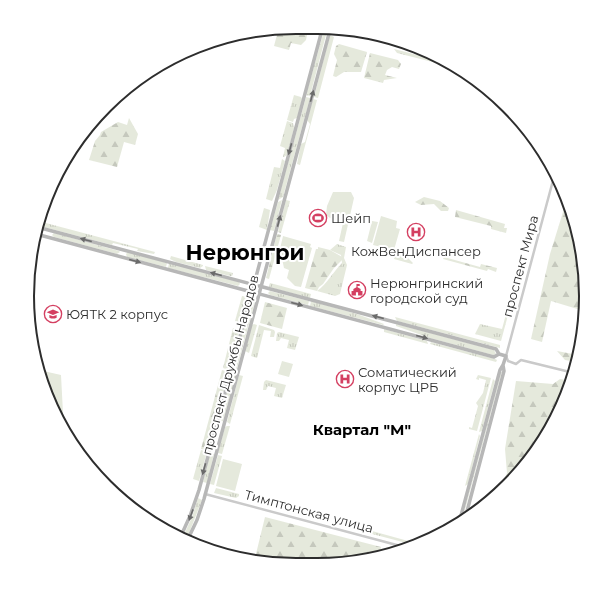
<svg xmlns="http://www.w3.org/2000/svg" width="613" height="592" viewBox="0 0 613 592" font-family="Montserrat,sans-serif">
<style>
.grass{fill:url(#grass-tufts)}
.forest{fill:url(#forest-firs)}
.park{fill:#e5e9dc}
.lines{fill:none;stroke-linecap:round;stroke-linejoin:round}
.street{stroke:#cacaca;stroke-width:2.5}
.secondary{stroke:#b7b7b7;stroke-width:3.5}
.oneway{fill:#6b6b6b}
.labels{text-anchor:middle;dominant-baseline:central;stroke-width:4;stroke-linejoin:round;paint-order:stroke}
.poi-label{font-size:13px;fill:#2d2d2d;stroke:#fff;text-anchor:start}
.street-label{font-size:13px;fill:#2d2d2d;stroke:#fff}
.quarter-label{font-size:15px;font-weight:bold;fill:#000;stroke:#fff}
.town-label{font-size:21px;font-weight:bold;fill:#000;stroke:#fff}
.rim{fill:none;stroke:#2d2d2d;stroke-width:2}
</style>
<defs>
<pattern id="grass-tufts" width="24" height="20" patternUnits="userSpaceOnUse"><rect width="24" height="20" fill="#e5e9dc"/><path d="M3 7l-1-3M5 7V3M7 7l1-3M15 17l-1-3M17 17v-4M19 17l1-3" fill="none" stroke="#c5c8bd"/></pattern>
<pattern id="forest-firs" width="22" height="20" patternUnits="userSpaceOnUse"><rect width="22" height="20" fill="#e5e9dc"/><path d="M5 1l3.5 6h-7zM16 11l3.5 6h-7z" fill="#c5c8bd"/></pattern>
</defs>
<rect width="100%" height="100%" fill="#fff"/>
<path class="grass" d="M325,33L326,35L310,96L306,95L323,34Z
M394,49L453,64L460,69L397,53Z
M294,95L301,97L302,99L297,118L294,119L293,122L287,120Z
M306,97L310,98L283,197L278,200Z
M287,121L293,123L294,128L287,155L284,157H283L285,148L280,146Z
M282,159L285,161L277,190L272,201L266,199L274,167L280,168Z
M264,208L270,210L267,230L259,227Z
M42,222L155,252L154,254L137,251L138,249L113,243L112,245L40,226Z
M54,233L119,251L120,252L117,254L54,237L52,235Z
M337,244L346,247L344,258L347,265L340,294L335,296L317,291C327,284 333,272 342,263L341,255L330,250Z
M128,252L167,263L166,267L127,257L126,254Z
M171,256L203,265V266L200,268L176,262L170,259Z
M169,263L239,282L240,284L238,286L168,268Z
M205,266L233,273L232,276H230L206,270Z
M270,283L311,294L310,298L269,287Z
M270,291L309,301L308,305L270,295L268,293Z
M242,296L247,297V301L241,326L238,328L239,322L235,321Z
M252,299L255,300V301L236,372L232,371Z
M311,301L357,314L384,324L383,325L310,306Z
M509,303L511,304L501,341L475,334L480,324L502,329Z
M395,317L500,345V348L397,321Z
M254,324L257,325L249,353L245,351L252,325Z
M396,324L494,350L496,354L493,355L430,338L396,326Z
M259,325L274,330L275,332L274,337H270L271,331L264,330L257,358L251,356Z
M233,328L238,330L239,332L229,370L223,368Z
M384,329L427,341L428,344L384,332Z
M279,332L299,337L295,350L287,348L289,340L281,338L279,341H276L277,333Z
M431,342L495,359L497,360L496,362L430,344Z
M501,372H502L462,521L461,522Z
M232,373L236,374L223,421L221,422L219,420Z
M239,375L243,376L230,424L227,422Z
M478,375L491,378L477,431L469,429V427L472,428L478,406L476,403L483,393L486,380L479,378V380L476,379Z
M493,379L495,381L482,431L479,432Z
M266,380L286,385L282,398L274,396L276,388L268,386L266,390H263L264,382Z
M227,426H230L222,454L218,453L225,427Z
M479,434L480,436L468,484L465,486Z
M201,450L207,452L199,481L193,479Z
M210,453L214,454L207,483L203,482Z
M218,455L222,456L214,485L210,484Z
M216,488L239,494V496L236,498L214,493Z
M198,498L202,500L186,541L182,539L192,517Z
M354,526L419,544L414,545L357,530L354,529Z"/>
<path class="forest" d="M308,30L306,40L301,45L291,43L289,50L274,46L278,31Z
M339,44L367,52L361,72H344L336,77L333,76L337,60L334,54L336,46Z
M370,53L398,60L401,64L399,69L392,67L387,70L385,75L397,78L384,80L383,83L364,78Z
M129,118L138,134L135,145L124,142L117,167L89,160L95,141L100,135L101,132L118,122L127,125Z
M424,197L440,201L449,208L448,211H441L434,204L421,205L415,202Z
M567,199L577,226L585,278L584,311L551,301L542,342L531,339L550,254Z
M282,200L274,231L270,230L278,202Z
M286,200L290,201L281,233L278,232Z
M456,210L505,224L504,228H507L506,233L491,229V226L455,217Z
M277,234L281,235L269,279L266,278Z
M318,247L330,250L344,258L334,268L323,284L319,287L317,291L305,288L316,249H318Z
M444,257L480,267L481,264L497,268L496,272L488,269L487,271L443,259Z
M265,302L287,308L282,329L260,323Z
M557,351L578,355L576,362L565,360Z
M222,370L229,372L207,450L201,449Z
M560,379L572,381L550,430L519,473L497,494L507,473L505,449L516,381L553,384Z
M265,517L381,547L379,557L335,564L255,558Z"/>
<path class="park" d="M330,35L334,37L318,98L314,97Z
M313,99L317,100L300,165L297,164L301,144L305,142L310,124L307,120Z
M333,192H351L354,198L344,242L339,241L343,223L330,218L326,215L327,206Z
M381,216L397,221L396,228L400,229L394,250L373,245Z
M372,221L378,222L372,243L367,241Z
M283,236L311,244L310,247L312,248L301,287L295,286L287,278L289,270L284,268L280,249Z
M397,250L402,252L413,263L412,264L394,259Z
M282,361L293,364L289,377L278,374Z
M39,370L61,375L64,432L41,382Z
M223,459L242,464L235,491L216,486Z"/>
<g class="lines">
<path class="street" d="M339,30L434,55
M555,173L506,356L508,361L516,364L521,360L574,373
M205,494L408,548"/>
<path class="secondary" d="M37,227L496,349L499,354
M36,234L494,357L499,354L506,356L503,365L500,370L459,523
M465,519L504,371L503,365
M180,538L190,516L199,490L322,30
M187,541L197,520L204,499L330,30"/>
</g>
<defs><path id="oneway-solid" d="M-6-.8H1V-3.2L6.5 0L1 3.2V.8H-6Z"/></defs>
<g class="oneway">
<use href="#oneway-solid" transform="translate(312 96) rotate(-75)"/>
<use href="#oneway-solid" transform="translate(290 149) rotate(105)"/>
<use href="#oneway-solid" transform="translate(279 221) rotate(-75)"/>
<use href="#oneway-solid" transform="translate(86 240) rotate(-165)"/>
<use href="#oneway-solid" transform="translate(135 261) rotate(15)"/>
<use href="#oneway-solid" transform="translate(216 274) rotate(-165)"/>
<use href="#oneway-solid" transform="translate(297 304) rotate(15)"/>
<use href="#oneway-solid" transform="translate(378 317) rotate(-165)"/>
<use href="#oneway-solid" transform="translate(422 337) rotate(15)"/>
<use href="#oneway-solid" transform="translate(204 469) rotate(105)"/>
<use href="#oneway-solid" transform="translate(191 515) rotate(110)"/>
</g>
<defs>
<symbol id="stadium-ring" viewBox="-11 -11 22 22"><circle r="9.5" fill="#fff" stroke="#d43f61" stroke-width="1.5"/><path d="M0-5a6.5 5 0 1 0 0 10a6.5 5 0 1 0 0-10ZM-3.5-1.8h7v3.6h-7Z" fill="#d43f61"/></symbol>
<symbol id="hospital-ring" viewBox="-11 -11 22 22"><circle r="9.5" fill="#fff" stroke="#d43f61" stroke-width="1.5"/><path d="M-5-5h3v3.5h4V-5h3V5h-3V1.5h-4V5h-3Z" fill="#d43f61"/></symbol>
<symbol id="civic-ring" viewBox="-11 -11 22 22"><circle r="9.5" fill="#fff" stroke="#d43f61" stroke-width="1.5"/><path d="M-.6-6.5H3V-4.5H.6V-3L4-1V1h2V6H-6V1h2V-1L-.6-3ZM-1.2 2.5V6h2.4V2.5Z" fill="#d43f61"/></symbol>
<symbol id="university-ring" viewBox="-11 -11 22 22"><circle r="9.5" fill="#fff" stroke="#d43f61" stroke-width="1.5"/><path d="M0-5L7-2L0 1L-7-2ZM-4 1L0 2.5L4 1V4Q0 6-4 4Z" fill="#d43f61"/></symbol>
</defs>
<g fill-rule="evenodd">
<use href="#stadium-ring" x="308" y="208" width="20" height="20"/>
<use href="#hospital-ring" x="406" y="222" width="20" height="20"/>
<use href="#civic-ring" x="347" y="280" width="20" height="20"/>
<use href="#university-ring" x="43" y="304" width="20" height="20"/>
<use href="#hospital-ring" x="335" y="369" width="20" height="20"/>
</g>
<g class="labels">
<g class="poi-label">
<text x="331" y="218">Шейп</text>
<text x="416" y="251" text-anchor="middle">КожВенДиспансер</text>
<text x="370" y="283">Нерюнгринский<tspan x="370" dy="15">городской суд</tspan></text>
<text x="66" y="314">ЮЯТК 2 корпус</text>
<text x="358" y="372">Соматический<tspan x="358" dy="15">корпус ЦРБ</tspan></text>
</g>
<g class="street-label">
<text transform="translate(520 266) rotate(-75)">проспект Мира</text>
<text transform="translate(230 365) rotate(-75)">проспект Дружбы Народов</text>
<text transform="translate(309 511) rotate(15)">Тимптонская улица</text>
</g>
<g class="quarter-label">
<text x="362" y="429">Квартал "М"</text>
</g>
<g class="town-label">
<text x="245" y="252">Нерюнгри</text>
</g>
</g>
<path d="M0 0H613V592H0ZM296 34H317A262 262 0 0 1 579 296V296A262 262 0 0 1 317 558H296A262 262 0 0 1 34 296V296A262 262 0 0 1 296 34Z" fill="#fff" fill-rule="evenodd"/>
<path class="rim" d="M296 34H317A262 262 0 0 1 579 296V296A262 262 0 0 1 317 558H296A262 262 0 0 1 34 296V296A262 262 0 0 1 296 34Z"/>
</svg>
